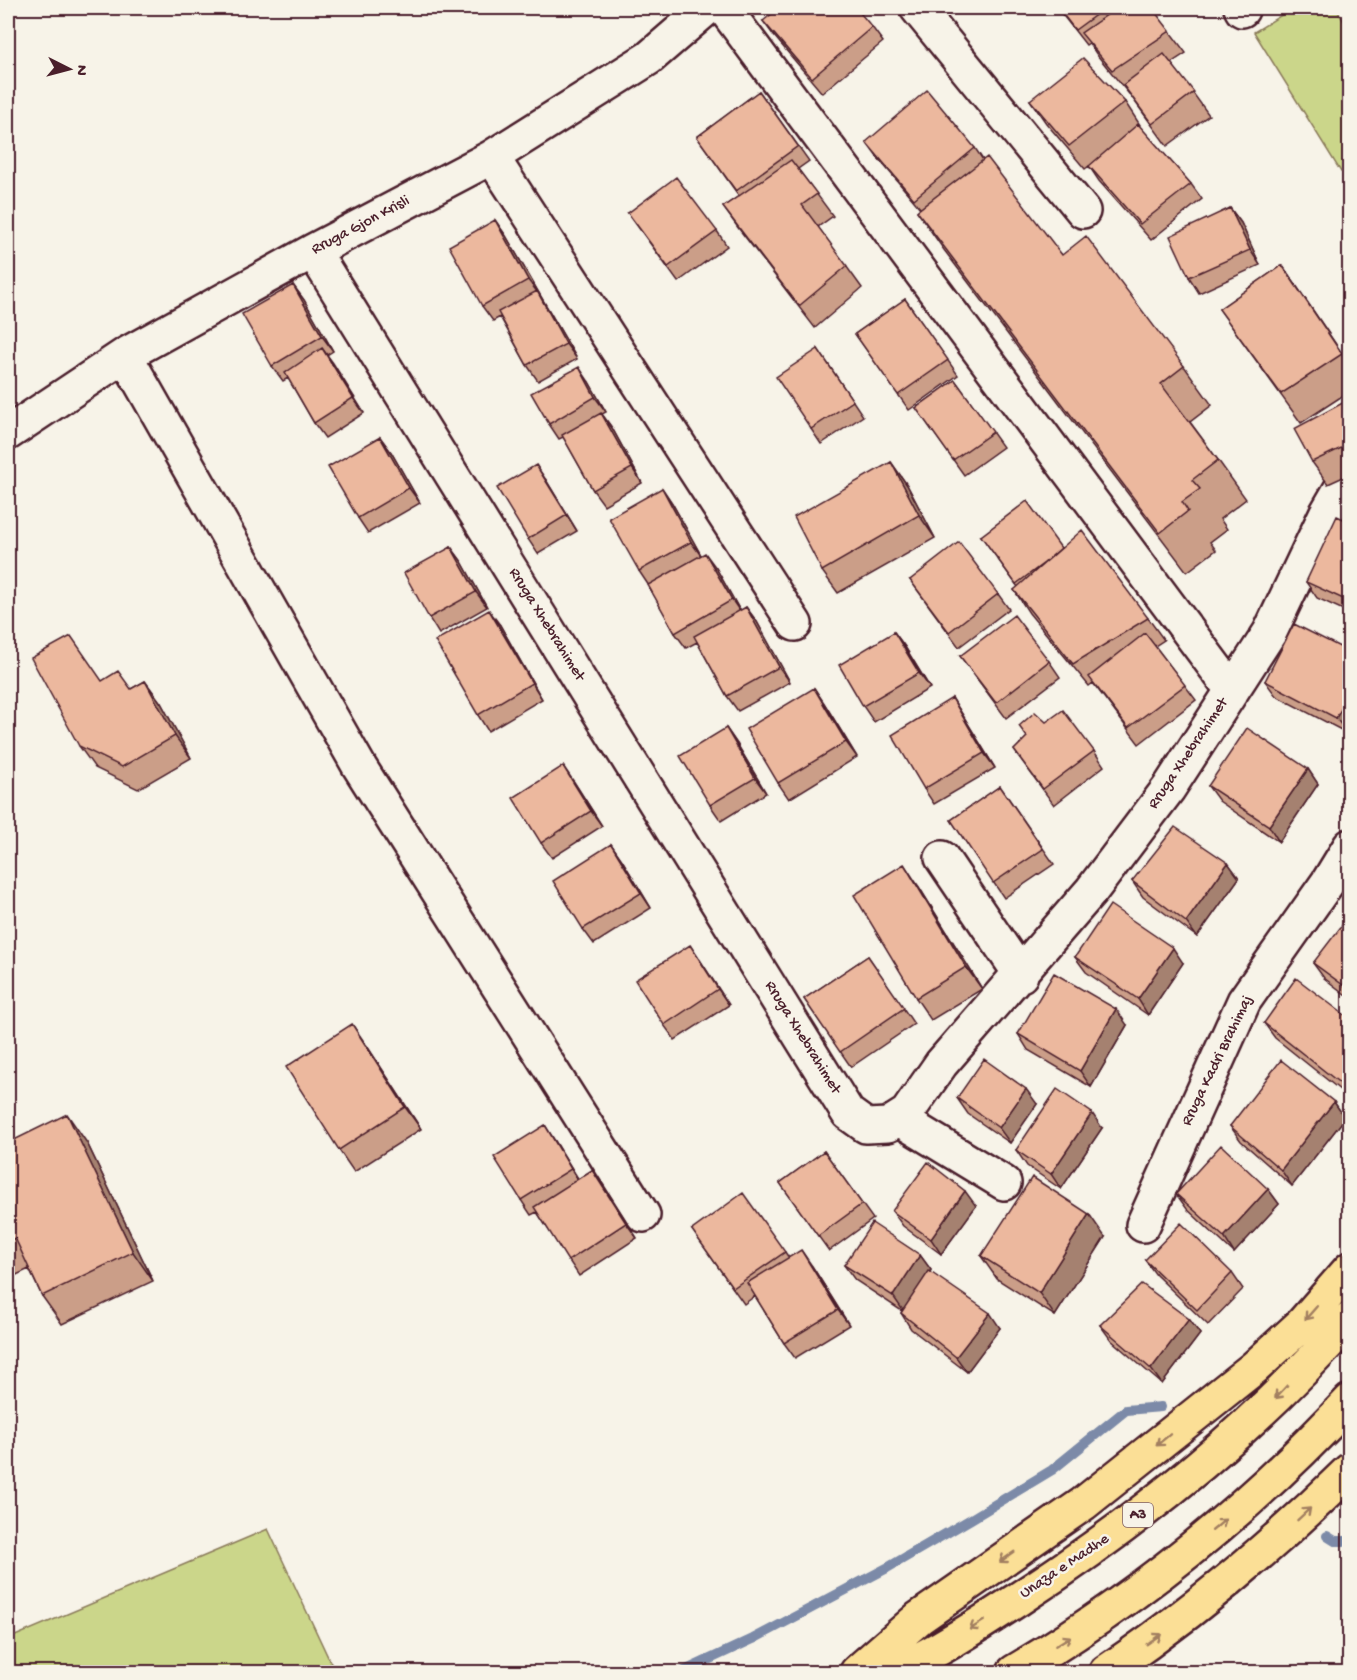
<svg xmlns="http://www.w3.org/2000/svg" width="1357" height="1680" viewBox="0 0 1357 1680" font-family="'Gochi Hand',sans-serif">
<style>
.green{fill:#cbd68a;stroke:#8a7a5a;stroke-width:1.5}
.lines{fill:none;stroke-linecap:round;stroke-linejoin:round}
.stream{stroke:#7c8aa8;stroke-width:10}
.minor-casing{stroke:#4a1f2b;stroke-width:38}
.highway-casing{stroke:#4a1f2b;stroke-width:38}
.minor{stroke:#f7f3e8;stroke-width:33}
.highway{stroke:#fbdf96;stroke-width:33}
.wall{fill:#cb9e88;stroke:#4a1f2b;stroke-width:1.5}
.shaded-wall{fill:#a5816f;stroke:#4a1f2b;stroke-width:1.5}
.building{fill:#ecb89e;stroke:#4a1f2b;stroke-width:1.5}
.oneway{stroke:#a27f60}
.labels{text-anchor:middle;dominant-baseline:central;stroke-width:5;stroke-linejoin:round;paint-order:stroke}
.shield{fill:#f7f3e8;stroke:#7e5f64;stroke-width:1.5}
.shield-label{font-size:15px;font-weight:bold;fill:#4a1f2b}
.street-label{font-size:16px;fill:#4a1f2b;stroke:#f7f3e8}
</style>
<rect width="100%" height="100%" fill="#f7f3e8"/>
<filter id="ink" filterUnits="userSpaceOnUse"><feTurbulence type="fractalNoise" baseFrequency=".0167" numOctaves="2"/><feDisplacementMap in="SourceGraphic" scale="12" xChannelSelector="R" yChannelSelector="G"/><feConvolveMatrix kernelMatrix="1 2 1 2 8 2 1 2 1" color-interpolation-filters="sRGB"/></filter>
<g filter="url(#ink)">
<path class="green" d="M1293,8H1336L1349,30V167L1341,172L1254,32Z
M268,1529L335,1672H8V1639Z"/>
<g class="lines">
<path class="stream" d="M1327,1536L1335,1541H1350
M682,1672L753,1639L887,1568L971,1519L1052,1470L1126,1410L1161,1407"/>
<defs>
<path id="minor" d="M724,8L1232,690
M917,8L1083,211
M1241,8L1242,10
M492,157L795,624
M313,251L848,1113L866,1126L888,1125L907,1113L941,1064L1092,890L1169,788L1270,632L1326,514L1340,490L1350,486
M125,355L359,766L643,1215
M8,433L125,355L313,251L492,157L649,58L707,8
M942,858L1021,975
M899,1119L1004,1183
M1143,1225L1244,1001L1328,882L1350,846"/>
<path id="highway" d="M857,1672L919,1618L1083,1504L1255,1367L1302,1324L1350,1269
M895,1672C939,1651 980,1624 1020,1598C1142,1519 1254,1428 1350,1319
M1014,1672C1137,1599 1252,1506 1350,1401
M1106,1672C1194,1612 1274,1545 1350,1470"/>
</defs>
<use href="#minor" class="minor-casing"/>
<use href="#highway" class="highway-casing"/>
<use href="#minor" class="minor"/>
<use href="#highway" class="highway"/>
</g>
<path class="wall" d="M1057,8H1152L1186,53L1171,63L1209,115L1167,146L1128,92V93L1097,55L1089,43L1086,45Z
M763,21L872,27L883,42L822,93L774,36Z
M759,91L809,161L798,169L833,216L818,227L862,288L815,328L739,229L723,207L739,196L697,137Z
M1030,100L1125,102L1140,125L1139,126L1191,184L1202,199L1151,240L1099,181L1089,166L1085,169L1046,123Z
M866,142L975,148L983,160L1062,255L1184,366L1212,405L1190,422L1218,460L1246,499L1220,519L1227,529L1210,542L1216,550L1187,572L944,250L917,211L920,208L877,157Z
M1230,208L1241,223L1260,265L1199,293L1189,277Z
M628,213L717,231L727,246L678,282Z
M495,220L506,236L577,359L538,381L527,365L500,317L493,321L482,306Z
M1282,265L1350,365V391L1301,423L1219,309Z
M293,285L304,300L333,351L327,355L364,413L325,438L314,423L288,378L283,381L272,366Z
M905,299L958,375L909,410L855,334Z
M818,349L863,416L821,444L811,429Z
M955,380L1003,447L964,475L916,408Z
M589,382L606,412L602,414L612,428L642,483L604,505L593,490L563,437L559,439L549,424Z
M1350,399V474L1328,484L1312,462Z
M380,437L391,452L420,503L368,533L358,518Z
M891,462L907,485L935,538L838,593L822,571Z
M546,480L577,531L538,554L528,539Z
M662,488L672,503L701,555L716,568L740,611L746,607L757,622L790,682L738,711L727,696L697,642L686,648L675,633L649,586L639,571Z
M1350,522V613L1317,598L1306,582Z
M981,536L1061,548L1148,618L1164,640L1155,646L1196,700L1139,744L1093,683L1089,686L1029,613L1014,590L1018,587Z
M451,547L462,562L487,607L439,634L429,618Z
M910,580L998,594L1009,609L959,647Z
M500,625L542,699L488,731L478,715Z
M894,632L905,647L930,688L874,722L863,706Z
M1350,652V729L1347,733L1276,696L1265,681Z
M960,656L1049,661L1060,677L1006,718Z
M102,681L131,689L145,681L161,703L191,758L138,789L95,768L79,746Z
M814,688L824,703L857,757L789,799L778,783Z
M952,698L962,714L995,768L934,804L924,789Z
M1046,722L1094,751L1104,766L1054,805L1014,750L1027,737Z
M726,728L737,744L766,793L721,821L710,805Z
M1308,769L1318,784L1279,842L1219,801L1208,786Z
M574,782L602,826L552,858L541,843Z
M1000,786L1054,864L1004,898L951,820Z
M611,844L622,860L651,908L594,944L583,929Z
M1228,863L1239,878L1197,937L1143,897L1132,881Z
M919,887L982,989L931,1020L916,998Z
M1350,929V998L1324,978L1313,963Z
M868,956L914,1024L851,1067L804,999Z
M1075,957L1183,963L1148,1015L1086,972Z
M700,960L729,1005L675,1040L664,1025Z
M1350,1019V1098L1275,1038L1264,1023Z
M1127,1025L1091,1087L1028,1050L1018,1034Z
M367,1046L421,1129L354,1172L339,1150Z
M957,1098L1037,1104L1010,1143L968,1114Z
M1334,1102L1345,1118L1292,1186L1241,1141L1230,1126Z
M1102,1128L1061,1189L1027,1166L1016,1150Z
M555,1141L578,1179L592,1170L637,1238L579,1276L537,1212L531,1215L521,1200Z
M8,1143H87L153,1281L62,1324L42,1296L29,1269L8,1279Z
M824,1151L873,1219L829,1251L780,1183Z
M1268,1189L1279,1204L1234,1253L1187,1209L1176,1194Z
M976,1206L941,1254L903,1226L892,1211Z
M692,1230L785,1252L789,1258L812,1266L849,1325L795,1358L784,1343L755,1296L744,1304Z
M1105,1237L1055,1316L997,1279L981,1256Z
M920,1255L931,1270L930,1272L1000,1328L967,1372L911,1329L901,1313L902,1311L855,1280L844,1265Z
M1145,1260L1232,1273L1243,1289L1208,1325L1156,1275Z
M1189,1319L1200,1334L1162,1384L1111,1340L1100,1325Z"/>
<path class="shaded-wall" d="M1230,208L1241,223L1260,265L1250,250Z
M495,220L506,236L577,359L566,344L538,293L528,280Z
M1282,265L1302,294L1350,366Z
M293,285L304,300L333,351L322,336Z
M322,348L333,363L364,413L353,398Z
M579,367L589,382L606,412L595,397Z
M601,413L612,428L642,483L632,468Z
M380,437L391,452L420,503L409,488Z
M891,462L907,485L935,538L919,515Z
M536,465L546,480L577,531L567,515Z
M662,488L672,503L702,557L691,542Z
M451,547L462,562L487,607L476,592Z
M705,553L716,568L743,616L732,600Z
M746,607L757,622L790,682L779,667Z
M489,610L500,625L542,699L532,683Z
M894,632L905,647L930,688L919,673Z
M145,681L161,703L191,758L175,736Z
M814,688L824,703L857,757L846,742Z
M1350,693V729L1347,733L1336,718Z
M952,698L962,714L995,768L984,753Z
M726,728L737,744L766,793L755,778Z
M563,766L574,782L602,826L591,811Z
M1308,769L1318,784L1279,842L1269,826Z
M611,844L622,860L651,908L641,893Z
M1228,863L1239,878L1197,937L1186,922Z
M904,864L919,887L982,989L966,967Z
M690,945L700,960L729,1005L718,989Z
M1173,948L1183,963L1148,1015L1138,999Z
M1116,1009L1127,1025L1091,1087L1080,1071Z
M352,1024L367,1046L421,1129L405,1107Z
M1350,1082V1094L1346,1088Z
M1026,1089L1037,1104L1010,1143L999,1128Z
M1334,1102L1345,1118L1292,1186L1281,1170Z
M1092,1113L1102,1128L1061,1189L1051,1174Z
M67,1114L87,1143L153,1281L133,1252Z
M545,1125L555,1141L582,1185L571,1169Z
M592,1170L603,1185L637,1238L626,1223Z
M1268,1189L1279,1204L1234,1253L1224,1237Z
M965,1191L976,1206L941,1254L931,1239Z
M1089,1214L1105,1237L1055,1316L1039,1293Z
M801,1250L812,1266L849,1325L838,1310Z
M920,1255L931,1270L904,1312L893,1296Z
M990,1313L1000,1328L967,1372L956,1357Z
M1189,1319L1200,1334L1162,1384L1151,1369Z"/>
<path class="building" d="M779,8H856L872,27L812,78L763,21Z
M1058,8H1105L1075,30Z
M1117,8H1152L1170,31L1112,70L1081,33Z
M1342,8H1350V19Z
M1164,54L1194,92L1152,124L1123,85Z
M1083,58L1125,102L1069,146L1030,100Z
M927,90L975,148L914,199L866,142Z
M759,91L798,146L736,191L697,137Z
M1138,124L1191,184L1140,224L1089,166Z
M987,157L1062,255L1086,236L1184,366L1161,384L1218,460L1192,480L1200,489L1182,502L1188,511L1160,533L917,211Z
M791,160L817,194L802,205L847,266L799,306L723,207Z
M676,177L717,231L668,267L628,213Z
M1230,208L1250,250L1189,277L1170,236Z
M495,220L528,280L482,306L449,246Z
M1282,265L1342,354L1281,394L1219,309Z
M293,285L322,336L272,366L242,314Z
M537,291L566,344L527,365L498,312Z
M905,299L948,360L898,395L855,334Z
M322,348L353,398L314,423L285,373Z
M818,349L853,401L811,429L776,377Z
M579,367L595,397L549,424L531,393Z
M955,380L993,432L953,460L916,408Z
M1350,399V444L1312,462L1294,429Z
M601,413L632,468L593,490L562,435Z
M380,437L409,488L358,518L328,467Z
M891,462L919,515L822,571L794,517Z
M536,465L567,515L528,539L497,488Z
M662,488L691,542L639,571L609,518Z
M1027,501L1061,548L1044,563L1016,584L981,536Z
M1337,516L1350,522V602L1306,582Z
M1082,530L1148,618L1073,664L1014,590Z
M959,542L998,594L949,632L910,580Z
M451,547L476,592L429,618L404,573Z
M705,553L732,600L675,633L648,585Z
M746,607L779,667L727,696L694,636Z
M489,610L532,683L478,715L435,641Z
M1014,615L1049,661L996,703L960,656Z
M1294,624L1350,652V693L1336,718L1265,681Z
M894,632L919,673L863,706L839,665Z
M1145,633L1185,685L1128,728L1089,677Z
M71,636L102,681L118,671L131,689L145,681L175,736L122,767L79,746L31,658Z
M814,688L846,742L778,783L746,729Z
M952,698L984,753L924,789L892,735Z
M1063,710L1094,751L1043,789L1014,750L1027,737L1019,726L1035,712L1046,722Z
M726,728L755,778L710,805L680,756Z
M1247,728L1308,769L1269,826L1208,786Z
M563,766L591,811L541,843L513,798Z
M1000,786L1043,849L993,883L951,820Z
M1175,827L1228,863L1186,922L1132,881Z
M611,844L641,893L583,929L553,881Z
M904,864L966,967L916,998L854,895Z
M1110,905L1173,948L1138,999L1075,957Z
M1343,924L1350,929V990L1313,963Z
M690,945L718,989L664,1025L635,980Z
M868,956L904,1008L840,1052L804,999Z
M1054,973L1116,1009L1080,1071L1018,1034Z
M1296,978L1350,1019V1082L1346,1088L1264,1023Z
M352,1024L405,1107L339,1150L286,1067Z
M984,1059L1026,1089L999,1128L957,1098Z
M1281,1060L1334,1102L1281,1170L1230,1126Z
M1057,1089L1092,1113L1051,1174L1016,1150Z
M67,1114L133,1252L42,1296L15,1238L8,1241V1143Z
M545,1125L571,1169L521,1200L494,1157Z
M1221,1145L1268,1189L1224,1237L1176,1194Z
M824,1151L862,1204L818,1236L780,1183Z
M928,1162L965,1191L931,1239L892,1211Z
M592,1170L626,1223L568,1261L534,1207Z
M1032,1177L1089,1214L1039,1293L981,1256Z
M743,1193L785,1252L733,1288L692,1230Z
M872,1223L920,1255L893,1296L844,1265Z
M1181,1223L1232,1273L1197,1310L1145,1260Z
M801,1250L838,1310L784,1343L747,1283Z
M929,1271L990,1313L956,1357L901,1313Z
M1142,1284L1189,1319L1151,1369L1100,1325Z"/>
<defs><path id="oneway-shaft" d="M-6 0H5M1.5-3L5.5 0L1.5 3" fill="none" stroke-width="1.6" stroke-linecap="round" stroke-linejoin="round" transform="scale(1.5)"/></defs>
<g class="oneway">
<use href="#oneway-shaft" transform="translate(1311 1313) rotate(131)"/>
<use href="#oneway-shaft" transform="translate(1281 1392) rotate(133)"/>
<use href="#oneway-shaft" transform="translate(1163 1440) rotate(141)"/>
<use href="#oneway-shaft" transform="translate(1304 1514) rotate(-43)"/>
<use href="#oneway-shaft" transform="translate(1219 1525) rotate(-40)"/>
<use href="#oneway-shaft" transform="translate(1007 1557) rotate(145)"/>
<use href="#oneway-shaft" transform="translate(977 1625) rotate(148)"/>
<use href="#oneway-shaft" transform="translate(1154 1639) rotate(-35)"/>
<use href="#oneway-shaft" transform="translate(1063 1641) rotate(-32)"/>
</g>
</g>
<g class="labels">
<rect class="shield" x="1123" y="1503" width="30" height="24" rx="4.5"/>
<g class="shield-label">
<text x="1138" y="1515">A3</text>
</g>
<g class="street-label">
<text transform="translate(361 226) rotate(-28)">Rruga Gjon Krisli</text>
<text transform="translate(546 625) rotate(58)">Rruga Xhebrahimet</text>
<text transform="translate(1189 754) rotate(-56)">Rruga Xhebrahimet</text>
<text transform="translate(802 1038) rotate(58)">Rruga Xhebrahimet</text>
<text transform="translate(1218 1061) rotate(-64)">Rruga Kadri Brahimaj</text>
<text transform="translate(1065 1567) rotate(-34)">Unaza e Madhe</text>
</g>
</g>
<rect width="1357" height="1680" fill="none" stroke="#f7f3e8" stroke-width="30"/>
<rect x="15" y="15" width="1327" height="1650" fill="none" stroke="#4a1f2b" stroke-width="2" filter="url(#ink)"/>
<g transform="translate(69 69) rotate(96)" stroke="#f7f3e8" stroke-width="4.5" paint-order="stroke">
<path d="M0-4.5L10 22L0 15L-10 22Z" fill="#4a1f2b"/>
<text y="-9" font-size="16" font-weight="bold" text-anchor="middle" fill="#4a1f2b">N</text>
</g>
</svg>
